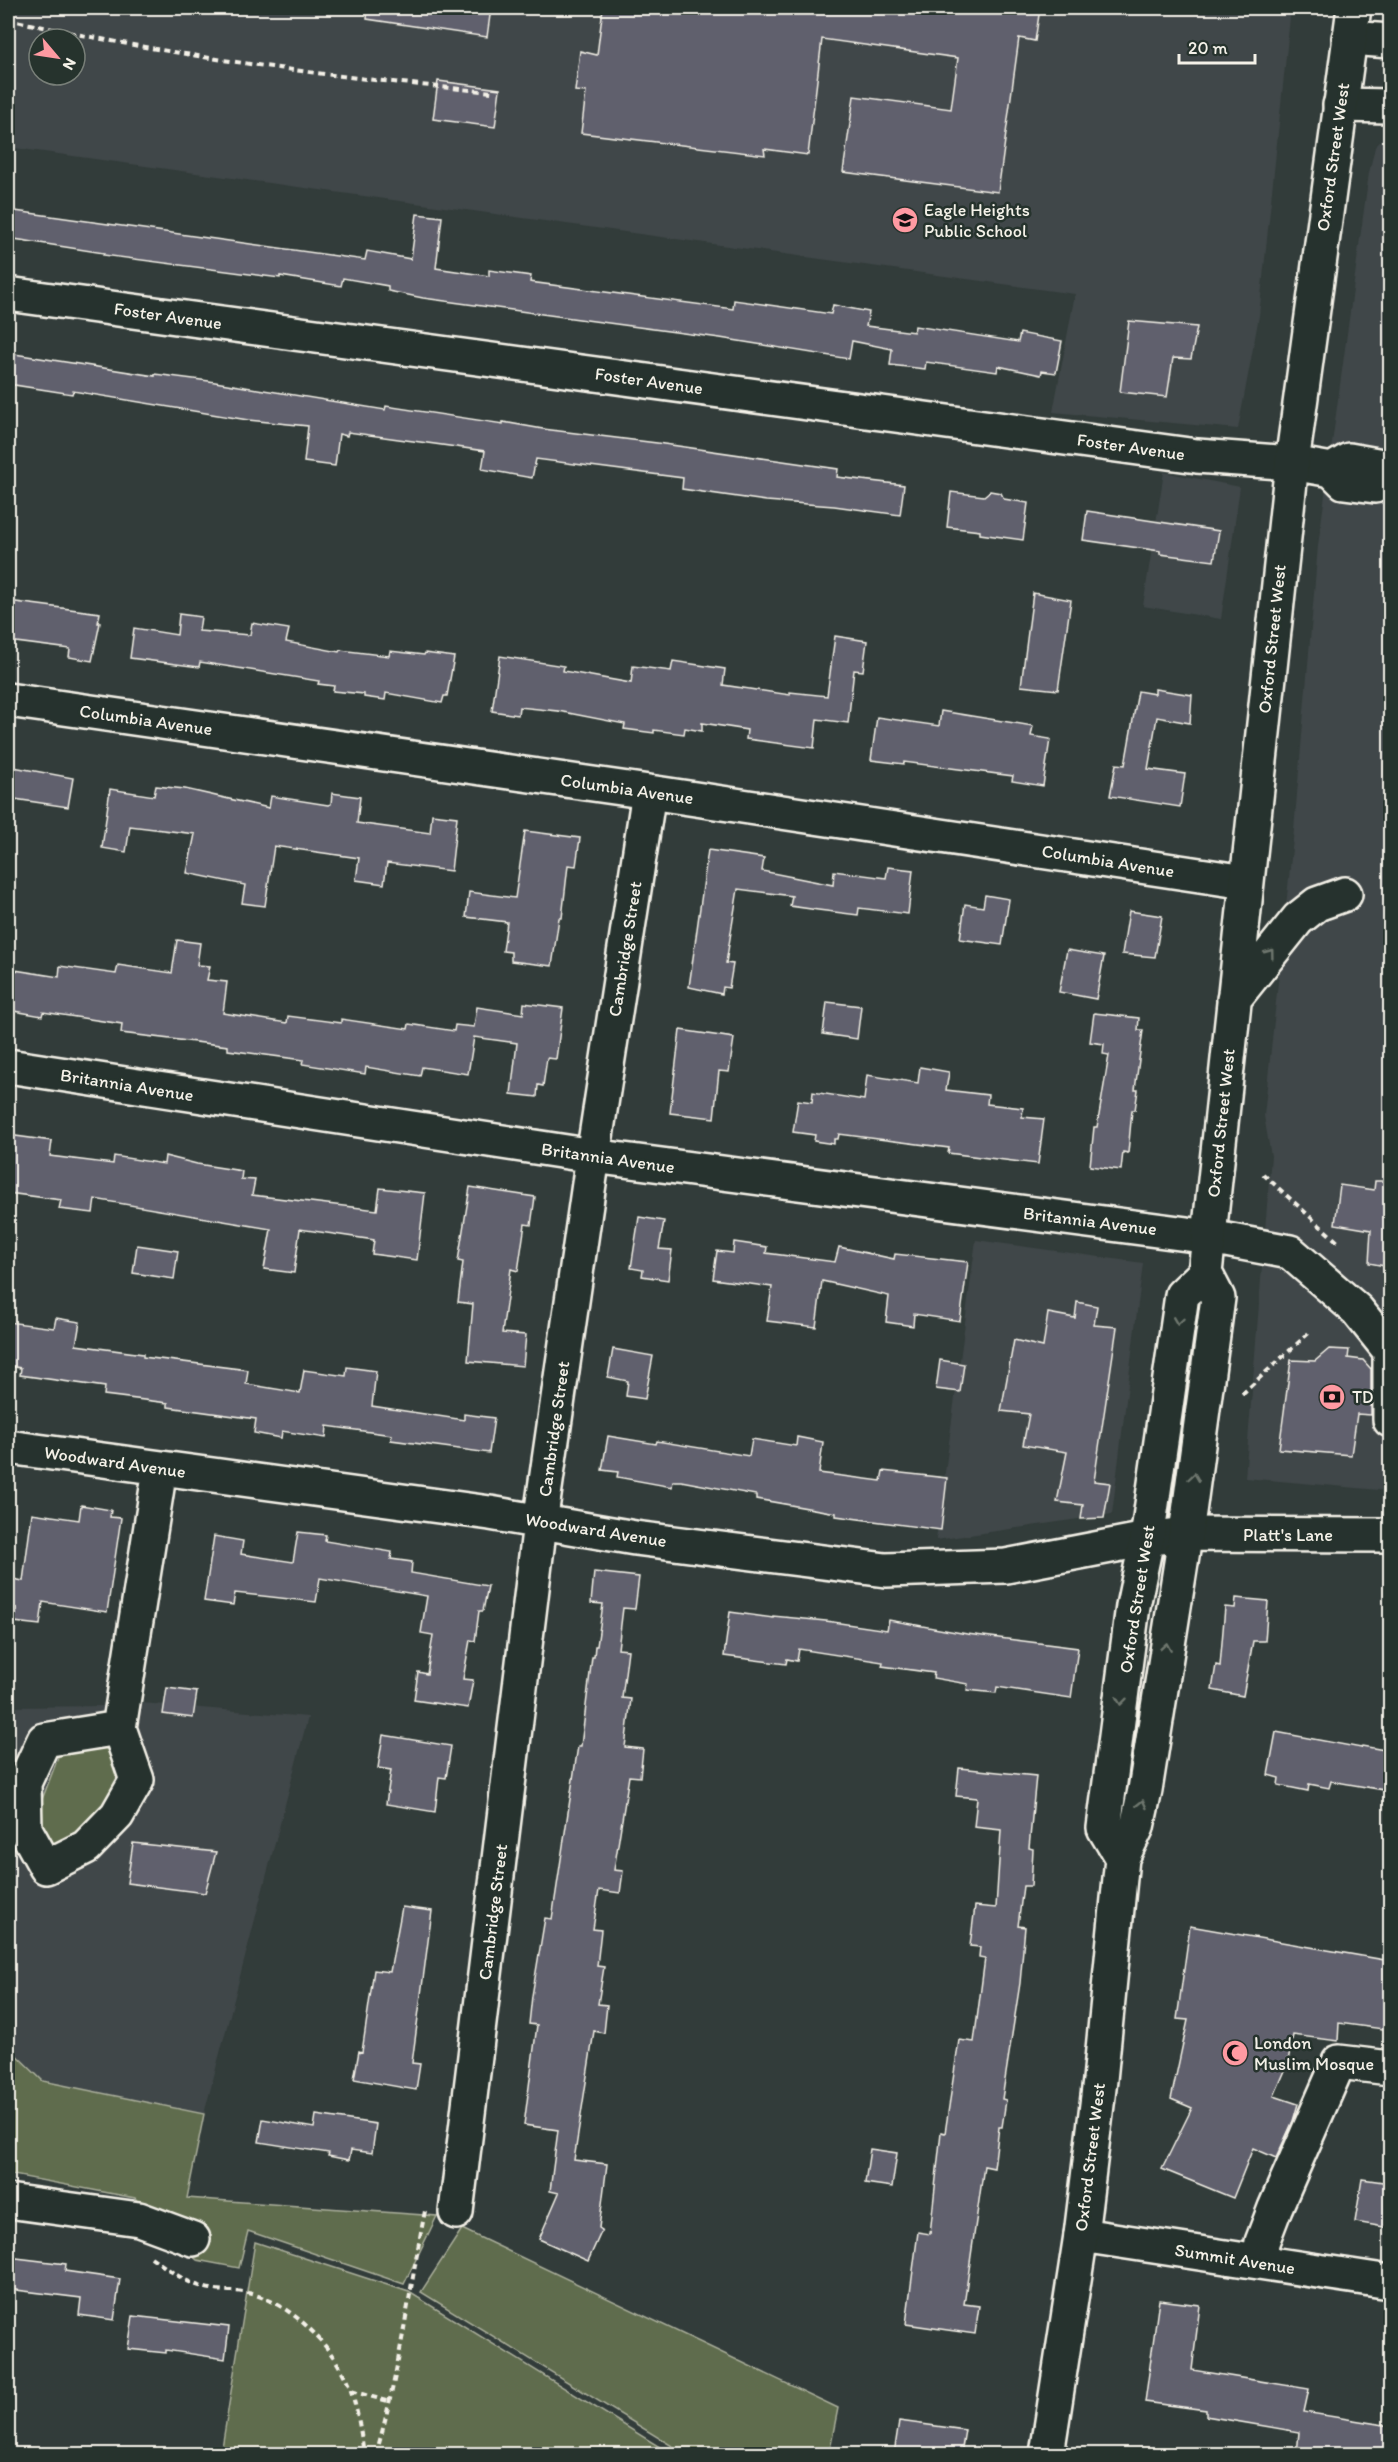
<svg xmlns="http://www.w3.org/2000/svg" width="1398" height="2462" viewBox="0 0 1398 2462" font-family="Itim,sans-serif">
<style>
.built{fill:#404749;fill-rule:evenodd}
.green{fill:#5f6c4e;stroke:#aaae9b;stroke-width:1.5}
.building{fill:#61616d;stroke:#f4f1e8;stroke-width:1.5}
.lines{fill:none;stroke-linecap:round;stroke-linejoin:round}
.minor-casing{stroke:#f4f1e8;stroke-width:38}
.major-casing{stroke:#f4f1e8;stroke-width:38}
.path{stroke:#f4f1e8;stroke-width:4;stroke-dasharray:6 4.5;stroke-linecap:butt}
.minor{stroke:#26332d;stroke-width:33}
.major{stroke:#26332d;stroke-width:33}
.oneway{stroke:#6e766e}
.labels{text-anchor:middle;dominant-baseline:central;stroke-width:5;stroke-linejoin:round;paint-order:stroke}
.street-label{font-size:18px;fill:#f4f1e8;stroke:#26332d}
.poi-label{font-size:18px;fill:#f4f1e8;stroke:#26332d;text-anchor:start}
</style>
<rect width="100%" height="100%" fill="#323c3a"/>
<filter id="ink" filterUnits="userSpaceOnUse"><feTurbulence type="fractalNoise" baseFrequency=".0167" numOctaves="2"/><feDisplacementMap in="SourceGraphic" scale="12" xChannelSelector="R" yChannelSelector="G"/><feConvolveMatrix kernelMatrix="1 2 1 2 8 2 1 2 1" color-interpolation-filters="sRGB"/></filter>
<g filter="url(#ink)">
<path class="built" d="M8,8H1291L1259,316L1238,429L1053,412L1075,294L8,147ZM39,39H75V75H39Z
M1390,131V1491L1245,1478L1271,1156L1264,1116L1294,830L1318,546L1369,173L1375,147Z
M1164,472L1240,487L1221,619L1143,606Z
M976,1240L1143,1263L1112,1514L936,1540Z
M142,1703L308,1717L204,2114L43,2081L8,2047V1707L109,1706Z"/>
<path class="green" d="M95,1746L117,1749L127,1773L88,1829L50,1847L35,1818L59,1755Z
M8,2047L43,2081L204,2114L187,2198L437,2216L404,2284L248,2231L239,2268L197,2260L152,2220L135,2198L8,2174Z
M462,2229L838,2408L829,2454H685L421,2292Z
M255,2242L409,2292L671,2454H221Z"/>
<path class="building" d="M368,8H491L487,37L367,19Z
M603,8H1040L1035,41L1019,38L998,192L843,172L854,96L951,109L958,58L822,39L808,155L764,149L765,155L581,133L586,92L575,91L580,51L597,55Z
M438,81L500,89L495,127L433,119Z
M8,210L365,260L367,251L411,259L417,214L442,217L436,268L489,276V270L531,276L530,282L733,309L734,300L831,314L833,305L869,312L866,326L914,332L915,326L1018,342L1020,333L1062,341L1056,373L1042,371L1041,375L998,366L997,372L926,362L925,369L890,365L892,349L852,341L849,359L720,338L423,298L388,291V286L343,278L341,286L280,276V278L103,255L104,253L8,238Z
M1129,321L1197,327L1191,359L1173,358L1167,397L1120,392Z
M8,353L155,376V374L209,381L385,410L386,406L503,424V422L543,429L657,443L838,469L837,477L904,485L900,515L834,506L766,501L682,489L683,478L536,459L532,478L482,469L485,451L348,432L347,436L339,434L335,466L304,462L308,426L248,420L73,391L72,394L8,384Z
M990,491L1001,493L1004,499L1028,503L1023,540L980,534V531L947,527L951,492L984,496Z
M1087,511L1219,531L1214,561L1160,554V551L1083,540Z
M1033,593L1071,600L1058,690L1021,686Z
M8,601L100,613L98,623H100L92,661L69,657L70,649L8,641Z
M179,614L201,617L199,631L250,635L252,623L289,629L286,642L339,652L340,650L389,656L390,651L424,655L425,653L454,657L447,696H444L442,703L386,693L385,700L364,697V694L333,691L334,686L318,684L319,681L200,662L199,667L130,658L134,628L177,635Z
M835,636L867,641L863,671L854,670L848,723L817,719L814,748L746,739L747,730L702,723V731L685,728L684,734L654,730V733L624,729L625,724L558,711L519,707L518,715L492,711L500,656L564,666L563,671L631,683L633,666L671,671L673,661L725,669L723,685L790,695V692L827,696Z
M1155,689L1192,695L1190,723L1157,717L1148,769L1185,774L1180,807L1110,796L1116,764L1125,765L1138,691L1155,694Z
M941,711L1033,726L1031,736L1050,739L1043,786L1012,781L1013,776L904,762V764L871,760L877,717L939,726Z
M8,766L73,778L68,807L8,798Z
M156,786L185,789L269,808L271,796L328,805L331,804L332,793L360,797L357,823L430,833L432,814L457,817L451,871L387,863L384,884L356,880L359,858L274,846L265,906L242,903L245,885L187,873L195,834L130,826L126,852L102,848L110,789L154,796Z
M525,831L580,838L576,866L568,865L562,918H559L552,966L511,961V952L503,951L507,922L466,917L469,892L515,898Z
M708,850L764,858L762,871L833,885L834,871L886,878L888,867L913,870L908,914L859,908L858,915L818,910L790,906L792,896L738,889L726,963L733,964L729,988L723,987L722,994L689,987Z
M985,895L1009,899L1002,945L960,939L965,904L983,907Z
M1129,911L1162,916L1155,957L1122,954Z
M177,940L200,943L197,965L210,966L207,980L227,982L223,1013L287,1023L288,1016L341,1023V1019L408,1029L409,1024L454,1031L455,1025L474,1027L477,1007L523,1014L524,1003L563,1008L556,1059L547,1058L543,1086L538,1085L537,1097L511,1094L517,1043L474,1037L468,1074L422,1067L420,1076L366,1067L365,1074L302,1064L303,1060L228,1050V1046L121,1033L122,1024L43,1012L42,1016L8,1010V969L59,977L60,966L116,974L118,965L172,973Z
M1067,950L1104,956L1096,999L1059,992Z
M827,1002L861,1006L857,1039L823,1034Z
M1094,1013L1139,1018L1138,1030H1143L1135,1090H1138L1135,1110H1132L1128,1153L1123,1152L1121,1170L1090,1166L1094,1127H1097L1109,1055L1103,1054L1104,1044L1090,1042Z
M680,1030L734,1038L729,1072L719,1071L714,1118L670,1113Z
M920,1067L949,1072L946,1090L988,1095L987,1104L1023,1108L1022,1117L1044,1119L1038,1164L948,1153L949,1148L839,1134L838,1139H834V1144L814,1141L815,1135L793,1132L798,1100L812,1102L813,1092L864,1100L867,1075L918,1083Z
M8,1135L52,1141L50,1156L113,1164L114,1156L164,1164L165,1156L197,1164L242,1171L241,1179L255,1180L252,1195L377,1210L380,1188L425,1193L417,1260L372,1254L374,1240L300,1229L294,1273L264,1269L271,1229L95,1199L93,1213L59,1209L61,1200L8,1193Z
M1375,1181H1390V1267L1369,1263L1371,1230L1335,1224L1340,1185L1374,1190Z
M470,1187L535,1197L531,1225L525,1224L518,1271L511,1269L502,1333L526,1335L523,1366L468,1361L473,1304L458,1302L463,1262L458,1261Z
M639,1217L664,1221L659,1249L672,1250L668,1280L642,1276L643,1270L631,1268Z
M734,1242L767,1247L766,1253L835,1262L839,1247L894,1259L895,1254L968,1262L960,1321L914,1314L913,1326L886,1322L889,1296L822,1281L816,1327L767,1321L772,1287L713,1279L717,1251L733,1253Z
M137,1245L178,1251L174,1279L133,1273Z
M1077,1302L1097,1306L1094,1325L1117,1327L1094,1481L1110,1483L1104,1518L1081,1519L1083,1505L1057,1502L1067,1452L1023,1445L1029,1414L1001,1411L1014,1340L1043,1347L1048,1313L1075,1318Z
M56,1318L80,1322L76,1345L143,1354V1357L248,1370L246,1384L300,1393L304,1370L346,1376L347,1367L376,1371L372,1406L464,1420V1414L494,1418L489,1453L391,1440L392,1435L327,1426L326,1438L282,1431L281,1438L254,1433L256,1419L168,1407V1403L104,1395L105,1387L20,1375L21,1368L8,1366V1322L54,1328Z
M613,1349L653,1356L645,1399L626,1396L628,1381L608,1377Z
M1329,1349L1349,1350L1348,1358L1363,1360L1371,1369V1415L1357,1414L1351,1455L1279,1449L1291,1360L1315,1361Z
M940,1360L964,1364L960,1392L936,1389Z
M608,1436L656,1444L657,1441L749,1456L752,1439L796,1446L797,1437L823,1442L819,1473L881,1481L883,1471L947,1478L941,1530L836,1516V1513L756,1499V1495L681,1481H673L672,1487L617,1477L618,1472L602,1470Z
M81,1505L111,1510L110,1517L121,1518L107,1612L43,1602L40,1625L14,1622L17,1608L8,1606V1578L23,1581L32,1513L79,1520Z
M298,1532L326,1535L325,1541L392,1552L391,1559L412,1562L411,1573L488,1586L483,1611H479L475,1641L470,1640L463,1679L473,1680L468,1708L414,1700L418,1672L427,1674L433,1635L421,1633L427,1596L320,1578L316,1602L235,1593L233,1605L204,1601L214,1536L243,1541L241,1554L293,1562Z
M594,1572L639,1577L635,1609L623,1608L618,1649L628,1650L622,1698L631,1699L625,1747L643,1749L640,1777L629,1776L614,1870L623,1871L620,1893L599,1890L593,1929L601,1930L597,1966L604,1967L598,2004L607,2005L604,2033L594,2031L574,2160L607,2164L599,2228L602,2230L588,2261L539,2239L559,2193L550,2191L558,2130L524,2125L537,2025L529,2024L532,1996L545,1918L552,1919L578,1746H581L592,1657H594L595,1646H597L603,1604L591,1603Z
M1236,1598L1268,1601L1265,1641H1253L1243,1696L1212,1690L1216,1665L1220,1666L1225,1607L1235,1608Z
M730,1612L773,1618V1616L826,1621L887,1630L889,1620L967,1634L1078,1648L1071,1698L997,1687L996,1693L967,1690L968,1684L933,1678L934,1673L882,1666L883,1662L799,1649L797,1661L787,1659L786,1664L724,1656Z
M167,1688L197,1692L193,1718L163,1714Z
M1276,1732L1361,1748L1362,1746L1390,1751V1791L1331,1781L1329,1788L1309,1784L1308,1791L1278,1785L1279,1778L1268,1775Z
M383,1735L451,1746L446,1778L439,1777L435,1812L386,1804L391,1770L378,1768Z
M959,1768L1036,1776L1029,1848L1033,1849L1031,1886H1023L1018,1926L1025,1927L1020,1983L1002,2099L1006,2100L1002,2127H999L994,2168L984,2166L964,2304L979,2306L975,2334L906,2324L918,2232L930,2234L941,2132L945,2133L959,2040L974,2042L985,1958L979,1957L980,1947L970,1946L975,1906L996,1908L1001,1830L974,1827L977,1798L956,1796Z
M133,1843L216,1852L205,1893L127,1883Z
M402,1907L432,1911L412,2063L420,2064L416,2090L354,2079L359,2051L362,2052L374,1970L390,1972Z
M1190,1926L1390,1961V2030L1339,2023L1338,2041L1293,2035L1287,2066L1274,2096L1298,2104L1293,2121L1276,2158L1253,2148L1233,2198L1162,2169L1192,2108L1171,2099L1188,2020L1177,2019Z
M316,2115L376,2124L372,2153L351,2150L349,2160L328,2156L329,2153L259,2142L263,2119L314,2128Z
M870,2149L897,2153L892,2187L865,2183Z
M1362,2179L1390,2183V2228L1355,2222Z
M8,2257L66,2264L65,2271L120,2279L114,2320L79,2315L81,2298L8,2289Z
M1159,2300L1200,2305L1192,2370L1309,2389L1304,2412L1390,2426V2454H1297L1299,2432L1206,2416V2410L1145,2402Z
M133,2316L229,2327L225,2359L166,2350V2353L128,2349Z
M899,2421L965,2430L961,2454H894Z"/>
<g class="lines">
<defs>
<path id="minor" d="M1349,38L1390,41
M1340,105L1390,106
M8,294L1197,456L1292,463L1332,470L1344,482L1375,486L1390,476L1377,465L1349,460L1332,470
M8,700L649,792L1246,882
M8,1066L593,1156L1210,1237L1290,1252L1357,1310L1390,1351V1420
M8,1447L490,1513L635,1538L886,1570L1006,1566L1147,1539L1185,1534L1390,1535
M119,1728L44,1740L24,1783L25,1829L46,1867L86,1847L117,1815L137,1780L119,1728L160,1469
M8,2201L139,2219L193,2239
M456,2212L540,1523L593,1156L649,792
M1081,2235L1390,2282
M1260,2262L1262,2242L1275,2208L1339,2062L1390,2068"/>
<path id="major" d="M1234,999L1298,919L1317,904L1345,894
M1122,1858L1104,1828L1133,1606L1147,1539L1182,1295L1205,1273
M1047,2454L1081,2235L1100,2080L1122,1858L1137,1827L1145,1790L1189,1512L1218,1298L1205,1273L1292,463L1354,8"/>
</defs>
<use href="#minor" class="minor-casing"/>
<use href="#major" class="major-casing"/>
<path class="path" d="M8,19C166,56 330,77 492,92
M1263,1174L1339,1243
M1242,1394L1311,1331
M151,2257C169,2270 188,2285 211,2289C223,2292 236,2290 248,2293C293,2303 336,2349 351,2391C358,2411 361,2434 364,2454
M351,2391L391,2402
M376,2454C399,2375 409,2292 425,2211"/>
<use href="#minor" class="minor"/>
<use href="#major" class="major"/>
</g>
<defs><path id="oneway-chevron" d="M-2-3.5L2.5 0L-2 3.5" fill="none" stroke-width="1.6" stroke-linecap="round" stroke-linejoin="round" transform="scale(1.5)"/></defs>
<g class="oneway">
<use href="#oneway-chevron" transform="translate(1270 953) rotate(-53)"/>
<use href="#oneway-chevron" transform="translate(1178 1321) rotate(98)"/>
<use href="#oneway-chevron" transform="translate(1194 1477) rotate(-82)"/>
<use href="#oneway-chevron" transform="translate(1166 1647) rotate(-81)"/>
<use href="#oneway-chevron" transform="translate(1121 1701) rotate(97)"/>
<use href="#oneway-chevron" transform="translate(1142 1804) rotate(-77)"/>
</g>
</g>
<defs>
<symbol id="school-disc" viewBox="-11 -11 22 22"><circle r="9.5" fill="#ff9aa2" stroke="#26332d"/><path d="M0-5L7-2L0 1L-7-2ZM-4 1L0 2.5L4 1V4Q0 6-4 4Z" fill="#111"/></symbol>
<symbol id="bank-disc" viewBox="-11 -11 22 22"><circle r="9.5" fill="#ff9aa2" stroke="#26332d"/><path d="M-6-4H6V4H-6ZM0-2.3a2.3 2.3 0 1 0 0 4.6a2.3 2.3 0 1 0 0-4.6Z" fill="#111"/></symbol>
<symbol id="mosque-disc" viewBox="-11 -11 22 22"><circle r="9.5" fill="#ff9aa2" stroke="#26332d"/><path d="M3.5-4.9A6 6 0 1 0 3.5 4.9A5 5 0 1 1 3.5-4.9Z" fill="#111"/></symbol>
</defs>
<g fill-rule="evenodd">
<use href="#school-disc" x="890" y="205" width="30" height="30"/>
<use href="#bank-disc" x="1317" y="1382" width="30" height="30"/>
<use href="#mosque-disc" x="1220" y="2038" width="30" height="30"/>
</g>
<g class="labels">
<g class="street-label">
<text transform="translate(1333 157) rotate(-82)">Oxford Street West</text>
<text transform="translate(168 316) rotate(8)">Foster Avenue</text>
<text transform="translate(649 381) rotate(8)">Foster Avenue</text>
<text transform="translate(1131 447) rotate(8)">Foster Avenue</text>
<text transform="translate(1272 639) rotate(-84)">Oxford Street West</text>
<text transform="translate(146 720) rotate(8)">Columbia Avenue</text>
<text transform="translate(627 789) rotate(8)">Columbia Avenue</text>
<text transform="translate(1108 861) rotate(9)">Columbia Avenue</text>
<text transform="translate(625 949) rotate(-81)">Cambridge Street</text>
<text transform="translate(127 1085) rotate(9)">Britannia Avenue</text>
<text transform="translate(1221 1123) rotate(-84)">Oxford Street West</text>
<text transform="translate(608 1158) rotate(8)">Britannia Avenue</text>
<text transform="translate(1090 1221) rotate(7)">Britannia Avenue</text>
<text transform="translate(554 1429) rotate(-82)">Cambridge Street</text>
<text transform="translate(115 1462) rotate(8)">Woodward Avenue</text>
<text transform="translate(596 1530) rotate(9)">Woodward Avenue</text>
<text x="1288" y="1535">Platt's Lane</text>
<text transform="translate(1137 1599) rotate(-81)">Oxford Street West</text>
<text transform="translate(493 1912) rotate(-83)">Cambridge Street</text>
<text transform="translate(1090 2157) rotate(-83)">Oxford Street West</text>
<text transform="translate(1235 2259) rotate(9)">Summit Avenue</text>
</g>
<g class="poi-label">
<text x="924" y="210">Eagle Heights<tspan x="924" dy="21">Public School</tspan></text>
<text x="1352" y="1397">TD</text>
<text x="1254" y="2043">London<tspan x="1254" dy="21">Muslim Mosque</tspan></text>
</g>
</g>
<rect width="1398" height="2462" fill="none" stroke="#26332d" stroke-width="30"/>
<rect x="15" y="15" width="1368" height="2432" fill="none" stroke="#f4f1e8" stroke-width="2" filter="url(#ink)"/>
<g transform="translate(57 57) rotate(119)"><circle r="28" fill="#26332d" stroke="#787f78" stroke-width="1.5"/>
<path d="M0-4.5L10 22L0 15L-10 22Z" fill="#ff9aa2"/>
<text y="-9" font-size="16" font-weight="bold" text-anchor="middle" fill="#f4f1e8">N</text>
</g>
<path d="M1179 54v9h76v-9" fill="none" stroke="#f4f1e8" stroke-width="3"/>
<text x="1188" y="54" font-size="18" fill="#f4f1e8" stroke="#26332d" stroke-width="4.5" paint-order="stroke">20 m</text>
</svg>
